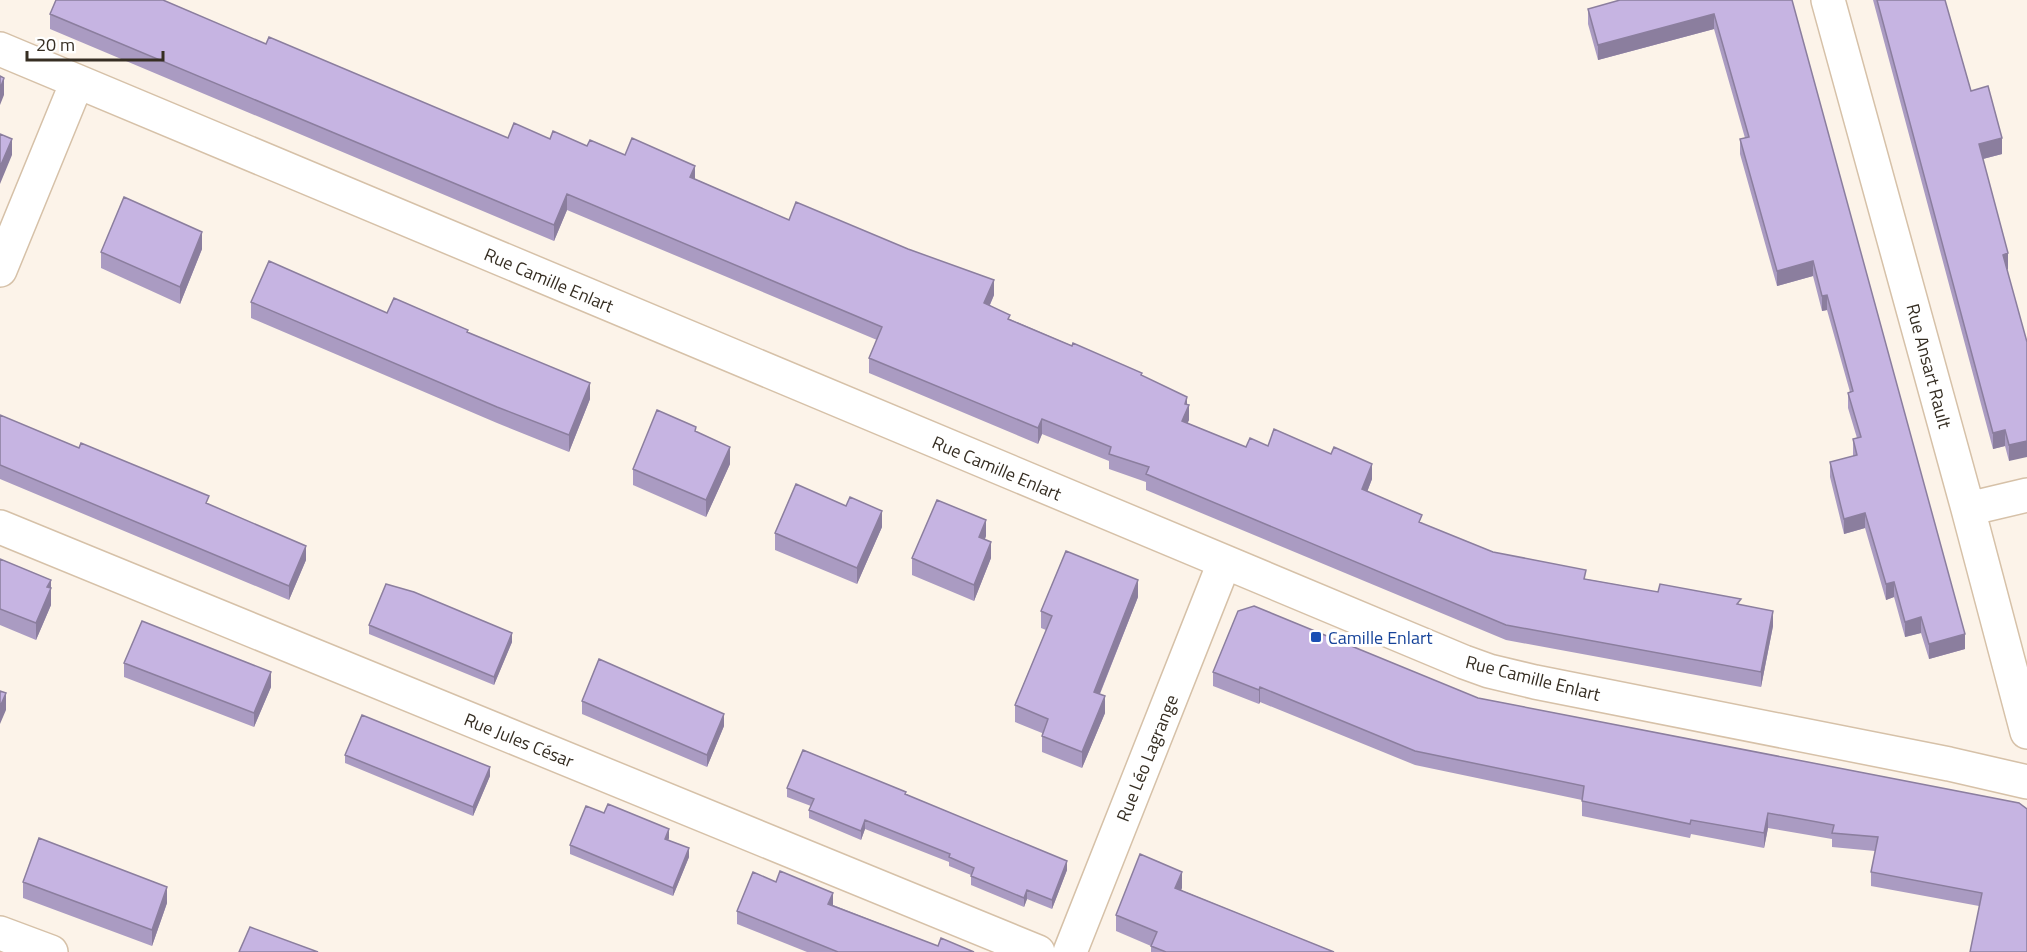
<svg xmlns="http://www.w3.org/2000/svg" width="2027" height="952" viewBox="0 0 2027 952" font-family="'Titillium Web',sans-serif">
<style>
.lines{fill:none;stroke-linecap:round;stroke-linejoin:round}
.minor-casing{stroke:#d6c1a8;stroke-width:36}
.minor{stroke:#fff;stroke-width:33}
.wall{fill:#aa9bc2}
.shaded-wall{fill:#8b7e9e}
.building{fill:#c6b4e2;stroke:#8b7e9e;stroke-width:1.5}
.transit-dot{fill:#1a4fb4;stroke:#fff;stroke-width:2}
.labels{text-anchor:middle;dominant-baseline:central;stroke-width:6;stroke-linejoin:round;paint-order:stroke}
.street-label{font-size:18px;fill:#362e23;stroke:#fff}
.transit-label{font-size:18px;fill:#164399;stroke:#fff;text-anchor:start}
</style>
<rect width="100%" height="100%" fill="#fcf3e9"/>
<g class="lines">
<defs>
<path id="minor" d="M1828,0L1968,509L2027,732
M0,49L1464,662L1489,671L1535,682L1949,764L2027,782
M0,270L77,82
M1968,509L2027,495
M0,527L1038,952
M0,933L51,952
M1070,952L1224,563"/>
</defs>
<use href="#minor" class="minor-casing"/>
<use href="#minor" class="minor"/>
</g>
<path class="wall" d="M1792,0L1965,649L1929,659L1921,633L1905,637L1894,597L1886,600L1865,528L1844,534L1830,477V462L1853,456V439L1857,438L1848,408V393L1850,392L1827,310L1822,311L1813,276L1777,286L1740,154V139L1745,138L1714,29L1598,60L1588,24V9Z
M1873,0H1945L1971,91L2002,154L1983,159L2008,269L2007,270L2027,342L2009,461L2005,446L1993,449Z
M50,14L266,44L508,138L550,139L587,146L625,155L695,179L789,220L994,295L990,305L1010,319L1142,376L1187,404L1189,420L1187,423L1246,447L1268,446L1372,479L1367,492L1422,524L1493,552L1586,579L1658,592L1741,605L1773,626L1761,687L1506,640L1146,490V482L1109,469V461L1042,434L1038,444L869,373V358L877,340L567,210L554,241L50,29Z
M202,249L180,304L101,268V252Z
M251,302L387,313L468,333L590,399L569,452L497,423L251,318Z
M0,415L209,504L306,560L289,600L0,479Z
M730,464L706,517L633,485V469Z
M846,506L882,527L857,584L775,550V533Z
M986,536L985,539L991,558L974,601L912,575V558Z
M0,559L51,580V605L36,640L0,625Z
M1138,597L1100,694L1105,713L1082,768L1042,752V733L1015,722V705L1046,630L1041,628V611Z
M369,625L512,642L494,685L369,634Z
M124,663L271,687L254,727L124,677Z
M1213,672L1478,698L2019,803L1979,906L1871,886V872L1875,851L1832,847V839L1768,828L1764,848L1691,834L1690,838L1582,816V800L1415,765L1260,702L1259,704L1213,686Z
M582,701L724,726L707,767L582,714Z
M345,755L490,776L473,816L345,763Z
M787,788L906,794L1067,870L1052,909L1027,899L1024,907L971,885V875L949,866V862L865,829L861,840L809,818V810L811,806L787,797Z
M604,813L669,838L668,840L689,857L673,896L570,854V845Z
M23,882L167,903L152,946L23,898Z
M1182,888L1181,890L1334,952H1151V946L1116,931V915Z
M833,905L938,946L974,952H807L737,924V911Z"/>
<path class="shaded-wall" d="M1714,14V29L1598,60V45Z
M4,78V95L0,105V89Z
M2002,138V154L1979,160V144Z
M12,139V155L0,184V167Z
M695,166V181L690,177Z
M567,194V210L554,241V225Z
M202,232V249L180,304V287Z
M2008,253V269L2003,271V255Z
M1813,261V276L1777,286V271Z
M994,280V295L984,318V303Z
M1827,295V310L1822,311V296Z
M590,383V399L569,452V435Z
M1187,397V408L1189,405V420L1182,436V421L1185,404Z
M1042,419V434L1038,444V428Z
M2005,430V446L1993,449V433Z
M2027,441V457L2009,461V445Z
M730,447V464L706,517V500Z
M1372,464V479L1362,505V489Z
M882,511V527L857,584V568Z
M1865,513V528L1844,534V519Z
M986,520V536L979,553V537Z
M991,542V558L974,601V585Z
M306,546V560L289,600V586Z
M51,580V605L36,640V623L47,587Z
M1138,580V597L1094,708V692Z
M1894,582V597L1886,600V584Z
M1773,611V626L1761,687V672Z
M1921,617V633L1905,637V622Z
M512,633V642L494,685V677Z
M1965,634V649L1929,659V644Z
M271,672V687L254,727V713Z
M1260,687V702L1259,704V690Z
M6,693V710L0,724V707Z
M1105,696V713L1082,768V752Z
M724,714V726L707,767V755Z
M490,767V776L473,816V807Z
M1768,813V828L1764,848V833Z
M865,820V829L861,840V831Z
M669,829V838L665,848V839Z
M689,848V857L673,896V888Z
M1067,861V870L1052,909V900Z
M1182,872V888L1175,904V888Z
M167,887V903L152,946V930Z
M1027,890V899L1024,907V898Z
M833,893V906L828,904Z"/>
<path class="building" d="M56,0H163L266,44L269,37L508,138L514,123L550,139L553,131L587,146L590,140L625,155L632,138L695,166L690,177L789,220L796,202L908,249L994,280L984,303L1010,315L1008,319L1072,346L1073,343L1142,373L1141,375L1187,397L1185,404L1189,405L1182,421L1246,447L1250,438L1268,446L1274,429L1331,454L1334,447L1372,464L1362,489L1422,515L1419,522L1493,552L1586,570L1584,579L1658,592L1660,584L1741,599L1737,604L1773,611L1761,672L1506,625L1146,474L1149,467L1109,454L1111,447L1042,419L1038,428L869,358L882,327L567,194L554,225L50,14Z
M1620,0H1792L1965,634L1929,644L1921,617L1905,622L1894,582L1886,584L1865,513L1844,519L1830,462L1857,455L1853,439L1861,437L1848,393L1853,391L1827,295L1822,296L1813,261L1777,271L1740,139L1749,137L1714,14L1598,45L1588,9Z
M1877,0H1945L1971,91L1988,86L2002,138L1979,144L2008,253L2003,255L2027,342V441L2009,445L2005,430L1993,433Z
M0,76L4,78L0,89Z
M0,134L12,139L0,167Z
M124,197L202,232L180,287L101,252Z
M269,261L387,313L394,298L468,330L467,332L590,383L569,435L497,407L251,302Z
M657,410L696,427L695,431L730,447L706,500L633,469Z
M0,415L79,448L81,443L209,496L206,503L306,546L289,586L0,465Z
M796,484L846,506L850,497L882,511L857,568L775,533Z
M937,500L986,520L979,537L991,542L974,585L912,558Z
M1066,551L1138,580L1094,692L1105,696L1082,752L1042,736L1048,719L1015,705L1052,616L1041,611Z
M0,559L51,580L47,587L51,588L36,623L0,609Z
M386,584L414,592L512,633L494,677L369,625Z
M1254,606L1478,698L2019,803L2027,809V952H1970L1982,893L1871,872L1878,837L1832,833L1834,825L1768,813L1764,833L1691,820L1690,824L1582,801L1584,786L1415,751L1260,687L1259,690L1213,672L1238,611Z
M142,621L271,672L254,713L124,663Z
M599,659L724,714L707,755L582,701Z
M0,691L6,693L0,707Z
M362,715L490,767L473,807L345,755Z
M803,750L906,792L905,794L1067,861L1052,900L1027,890L1024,898L971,876L974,868L949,857L950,854L865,820L861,831L809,810L814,799L787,788Z
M608,804L669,829L665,839L689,848L673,888L570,845L586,806L604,813Z
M39,838L167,887L152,930L23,882Z
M1140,854L1182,872L1175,888L1334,952H1166L1151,946L1157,932L1116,915Z
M780,871L833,893L828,904L938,946L941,938L974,952H838L737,911L753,872L776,882Z
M250,927L318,952H239Z"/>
<rect class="transit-dot" x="1310" y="631" width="12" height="12" rx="3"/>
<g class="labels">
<g class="street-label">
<text transform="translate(549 280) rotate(23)">Rue Camille Enlart</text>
<text transform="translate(1929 366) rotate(75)">Rue Ansart Rault</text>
<text transform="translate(997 468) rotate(23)">Rue Camille Enlart</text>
<text transform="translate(1533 678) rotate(14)">Rue Camille Enlart</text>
<text transform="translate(519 740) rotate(22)">Rue Jules César</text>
<text transform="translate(1147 758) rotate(-68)">Rue Léo Lagrange</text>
</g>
<g class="transit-label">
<text x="1328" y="637">Camille Enlart</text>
</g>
</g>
<path d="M27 51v9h136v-9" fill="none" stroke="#362e23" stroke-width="3"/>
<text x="36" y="51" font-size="18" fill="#362e23" stroke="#ffffff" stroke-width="4.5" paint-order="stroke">20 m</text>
</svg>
